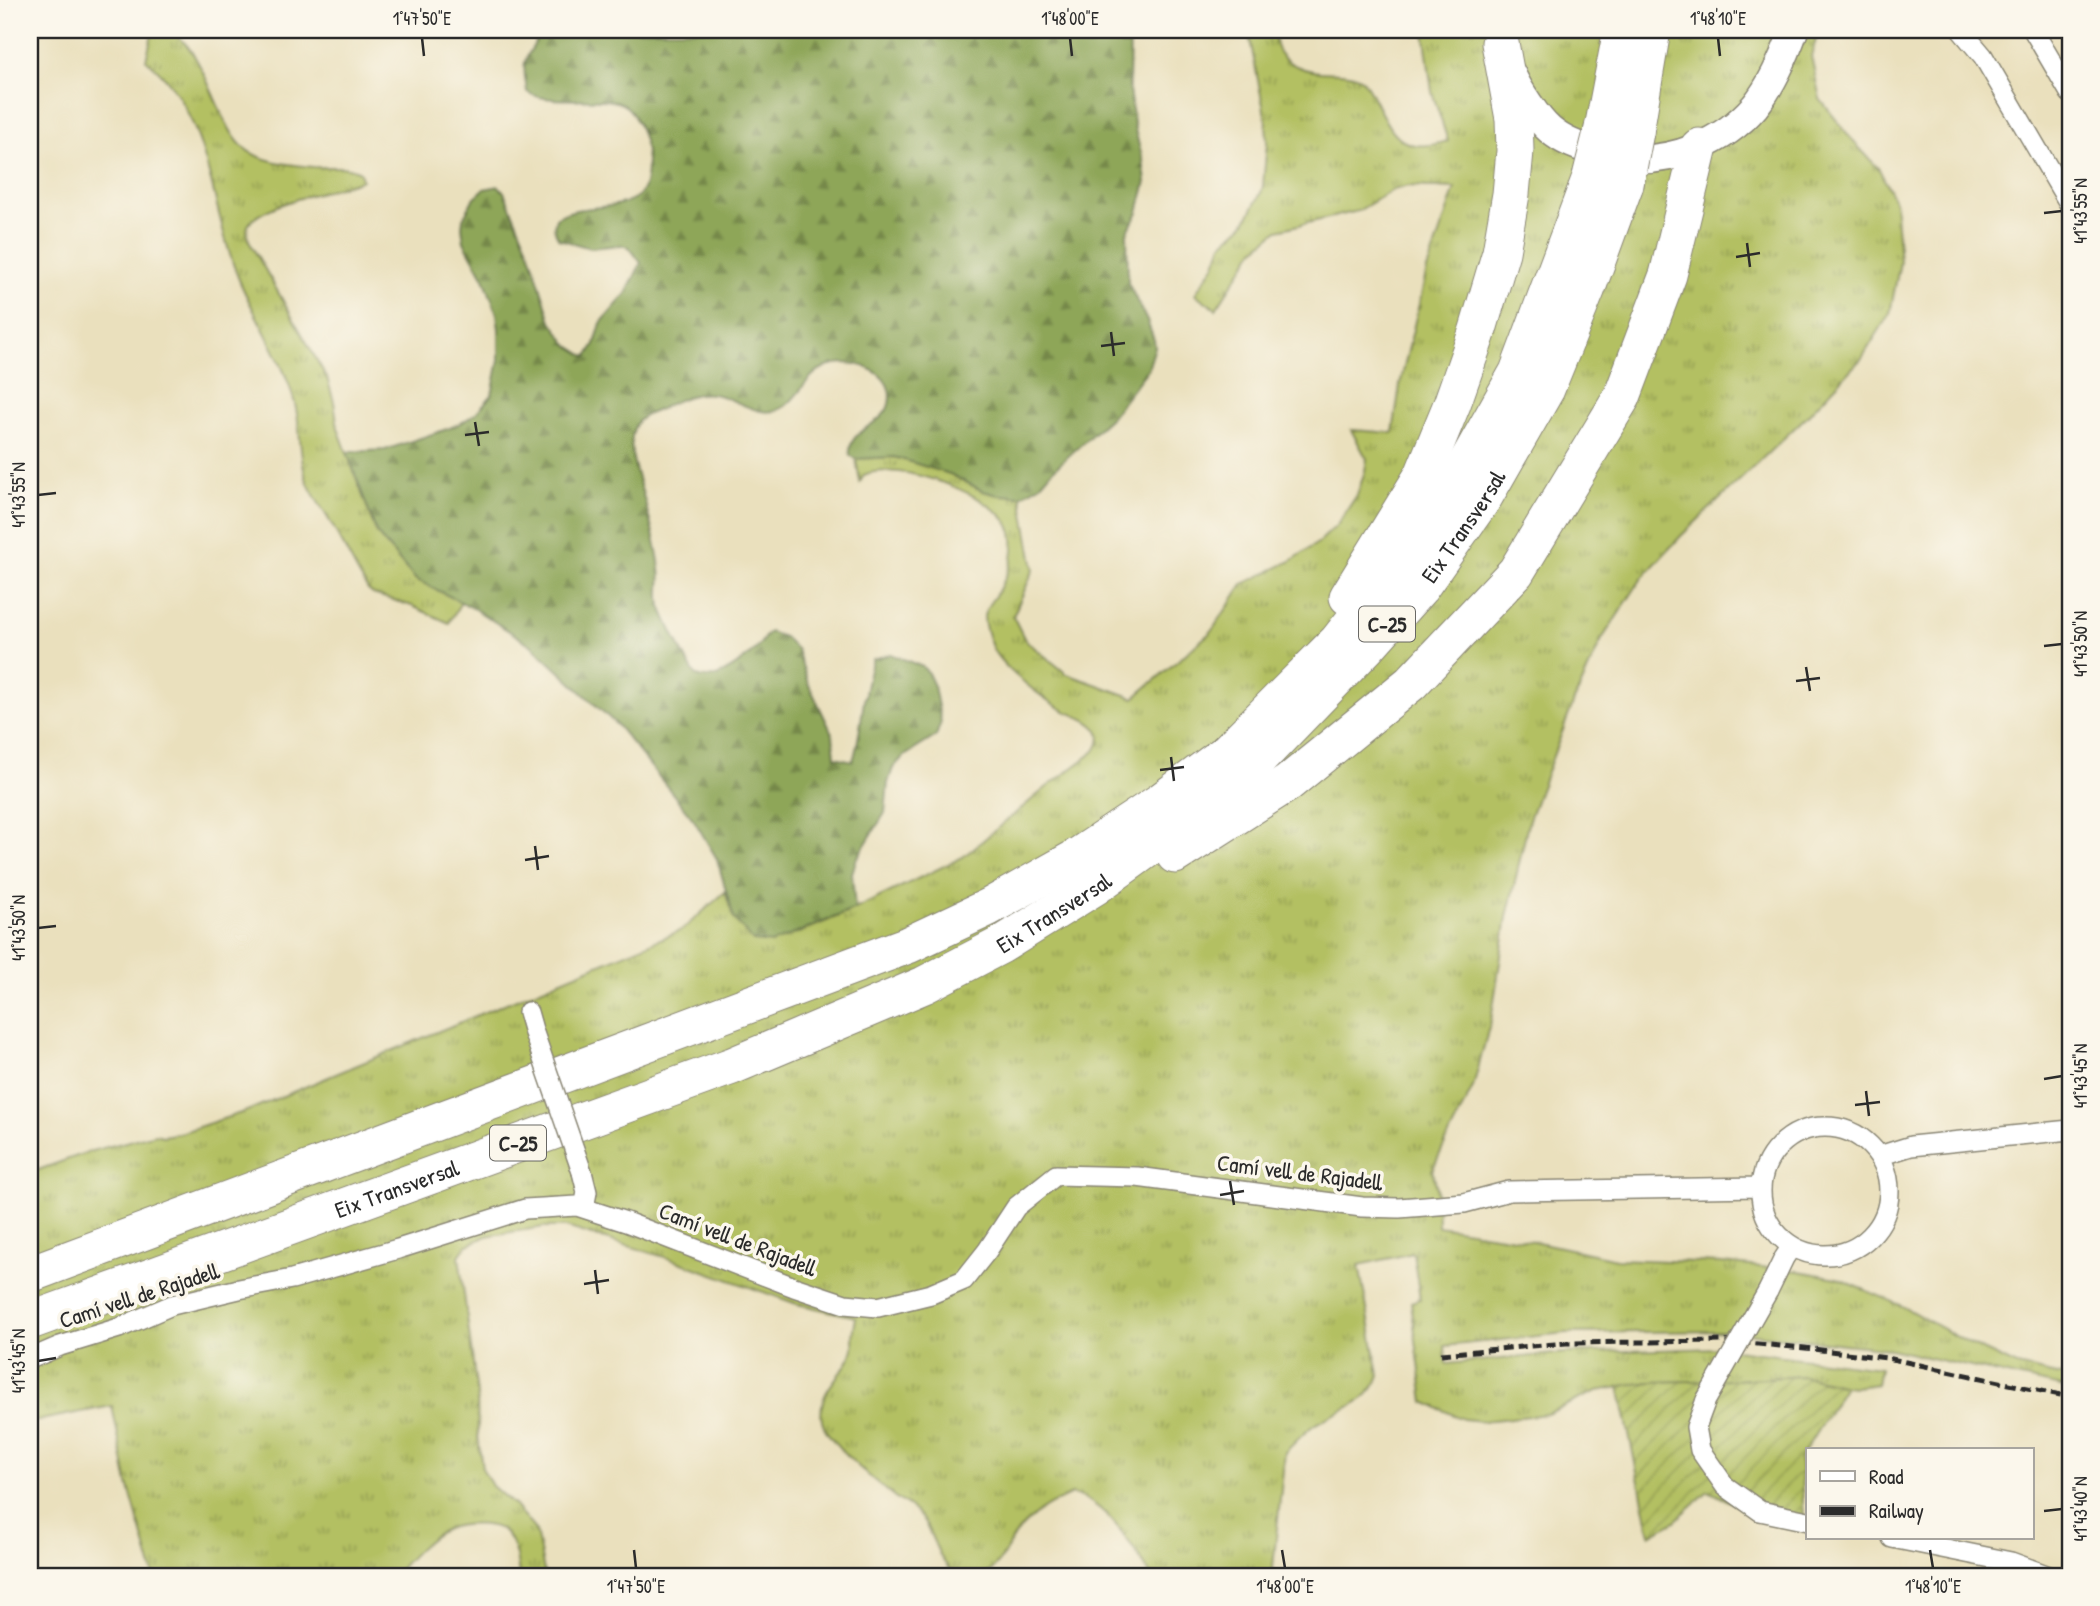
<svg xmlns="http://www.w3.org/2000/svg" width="2100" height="1606" viewBox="0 0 2100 1606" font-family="'Patrick Hand',sans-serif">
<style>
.grass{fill:url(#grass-tufts);stroke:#6f7646;stroke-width:2}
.forest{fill:url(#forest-firs);stroke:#5c6842;stroke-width:2}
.garden{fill:url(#garden-furrows);stroke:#6f7646;stroke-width:2}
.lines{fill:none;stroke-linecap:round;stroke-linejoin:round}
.street-casing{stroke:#8a8674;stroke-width:22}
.secondary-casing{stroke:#8a8674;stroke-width:31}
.highway-casing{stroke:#8a8674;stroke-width:39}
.street{stroke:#fff;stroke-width:19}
.secondary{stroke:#fff;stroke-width:28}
.highway{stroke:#fff;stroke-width:37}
.rail{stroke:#2b2b2b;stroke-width:5;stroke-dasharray:10 5;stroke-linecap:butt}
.street-bridge-casing{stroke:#8a8674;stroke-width:22;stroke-linecap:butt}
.highway-bridge-casing{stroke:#8a8674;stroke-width:39;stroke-linecap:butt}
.street-bridge{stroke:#fff;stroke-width:19}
.highway-bridge{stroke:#fff;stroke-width:37}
.ticks{fill:none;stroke:#2b2b2b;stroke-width:2.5}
.labels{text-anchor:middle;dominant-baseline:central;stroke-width:7;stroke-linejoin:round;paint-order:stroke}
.shield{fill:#fbf7ec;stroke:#696865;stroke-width:2}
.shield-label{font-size:21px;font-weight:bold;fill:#2b2b2b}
.street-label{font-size:23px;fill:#2b2b2b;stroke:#fbf7ec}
.neatline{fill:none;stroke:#2b2b2b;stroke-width:2.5}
.ticks-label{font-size:18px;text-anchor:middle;fill:#2b2b2b}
</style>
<defs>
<pattern id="grass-tufts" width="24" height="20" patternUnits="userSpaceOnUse" patternTransform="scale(1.75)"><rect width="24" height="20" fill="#b3c062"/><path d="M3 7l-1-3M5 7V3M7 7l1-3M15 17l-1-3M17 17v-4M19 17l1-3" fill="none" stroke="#929c51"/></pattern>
<pattern id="forest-firs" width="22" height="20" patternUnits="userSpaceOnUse" patternTransform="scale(1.75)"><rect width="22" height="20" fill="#8ea658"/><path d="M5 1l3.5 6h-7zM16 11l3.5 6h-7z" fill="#748749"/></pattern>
<pattern id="garden-furrows" width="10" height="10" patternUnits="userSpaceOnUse" patternTransform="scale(1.75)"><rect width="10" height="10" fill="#b3c062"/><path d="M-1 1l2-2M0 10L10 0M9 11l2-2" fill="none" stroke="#929c51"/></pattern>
</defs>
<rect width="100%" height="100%" fill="#fbf7ec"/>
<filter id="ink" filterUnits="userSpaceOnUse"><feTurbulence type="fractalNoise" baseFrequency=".0143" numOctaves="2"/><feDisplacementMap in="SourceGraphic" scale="14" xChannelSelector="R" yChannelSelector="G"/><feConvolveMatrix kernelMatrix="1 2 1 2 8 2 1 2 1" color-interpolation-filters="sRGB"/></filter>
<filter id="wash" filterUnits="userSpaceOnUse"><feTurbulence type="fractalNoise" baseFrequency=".00686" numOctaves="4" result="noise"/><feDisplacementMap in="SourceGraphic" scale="28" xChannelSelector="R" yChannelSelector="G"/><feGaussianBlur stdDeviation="1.57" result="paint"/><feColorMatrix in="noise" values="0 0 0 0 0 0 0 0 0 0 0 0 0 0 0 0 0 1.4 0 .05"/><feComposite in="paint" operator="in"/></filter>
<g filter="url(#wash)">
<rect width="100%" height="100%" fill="#eae0bd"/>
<path class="grass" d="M153,30C158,30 164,29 169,31C203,44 216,121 242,146C258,162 291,165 313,167C329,168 345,164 360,172L362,180C339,189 257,204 248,226C246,231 248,238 250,243L327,378L334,402L338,428L377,534L415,579L461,602L449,623L412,606L373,594L368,590C355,569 344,546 332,525C323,509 312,495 306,478C299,454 301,428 295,404C285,363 257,321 240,282C210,213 211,108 146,60Z
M1248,30H1276C1270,54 1291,67 1313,71C1327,74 1347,70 1360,78C1367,83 1371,94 1375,101C1394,139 1403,154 1448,141L1432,92L1424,30H1819L1811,56L1820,99L1853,141L1879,169L1895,201L1900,262L1890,313L1862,358L1840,381L1806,417L1681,536L1642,578L1602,639L1574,701L1529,819L1507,917L1491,1020L1473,1087L1432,1170L1437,1188L1438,1226L1533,1241L1616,1259L1722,1263L1799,1271L1837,1278L1900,1305L1968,1343L2017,1366L2070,1378V1389L1890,1349L1726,1331L1566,1333L1445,1346L1446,1364L1566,1353L1719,1348L1880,1368L1877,1384L1855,1387L1845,1386L1803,1376L1735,1380L1650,1382L1597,1391L1547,1414L1484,1421L1463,1419L1424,1402L1411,1302L1420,1299L1413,1253L1359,1265L1379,1375C1369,1406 1338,1409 1314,1425C1304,1432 1295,1443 1285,1452L1272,1576H1151C1134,1548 1106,1501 1072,1494C1059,1500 1046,1505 1035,1515C1028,1521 1021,1527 1016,1534C1005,1549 999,1573 978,1576C935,1582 940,1536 917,1513C909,1505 899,1501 891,1494C873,1480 827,1442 822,1421C816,1388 848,1373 853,1349C854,1345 853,1342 853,1338C853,1332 855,1324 856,1317L797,1304L668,1258L566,1227H544L486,1236L466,1246L459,1256L477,1394L478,1438L482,1468L492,1486L515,1506L536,1531L545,1576H519C518,1563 515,1546 507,1535C498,1521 460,1523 446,1529C428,1537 406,1561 394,1576H154L128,1484L112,1406L30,1422V1173L88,1152L155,1134L163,1136L180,1133L247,1111L682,930L725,892L734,919L799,933L855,909L963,857L1047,787L1095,751C1099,745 1102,738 1098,731C1090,718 1070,715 1058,707C1040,696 1000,666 992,647C988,637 984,626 984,616C985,607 992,601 997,593C1008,575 1017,554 1012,533C1004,496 895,459 864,475L860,482L856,459L894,457L950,474L983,491L998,495L1021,496L1034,569L1013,616L1025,640L1067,674L1134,698L1211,632L1243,584L1291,561L1319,542L1337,525L1357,495L1365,471L1367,459L1351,430L1393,433L1400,385L1427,270L1455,188L1408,186L1393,190L1358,211L1278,230L1255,249L1216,309L1195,294L1215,264L1222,244L1244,224L1261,193L1263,186L1267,142L1266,120Z"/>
<path class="forest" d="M540,30H1130L1129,90L1135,130L1143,160L1146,182L1138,212L1127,233L1128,283L1147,321L1154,340L1155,347L1148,369L1111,417L1051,472L1041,484L1021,496L998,495L983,491L950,474L894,457L856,459L850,455C847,428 884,426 889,404C897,370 849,356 825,367C809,374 803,389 791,401C766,427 739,398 713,394C696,391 677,400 662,408C653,413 641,415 636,424C623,447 641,483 646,506C651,527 658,548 660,569C662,581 658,593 661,606C664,615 691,672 697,676C702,678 708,678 713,677C728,673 746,659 757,648C762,642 764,636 770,632L784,637L797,650L808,683L833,735L835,757L853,761C863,728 862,692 873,659L891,654L923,667L928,673L934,686L941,722L936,736L903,757L893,768L888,783L885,813L857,858L852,873L855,909L772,943L753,941L734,919L717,859L694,820L617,725L531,645L473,608L415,579L377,534L347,452L385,450L450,428L463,422L476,413L492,395L499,360V329L497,314L484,278L464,242L462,227L463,219L473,199L484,189L499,186L504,192L530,253L551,321L568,345L587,357L595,344L601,323L626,294L641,263L629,247L621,245L590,248L559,239C554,231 553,226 556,218C580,202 614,213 638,196C647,189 647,171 647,161C646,148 644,136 638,124C634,117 631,108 622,104C607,97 571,101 553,99C543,98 535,97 527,92C526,82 523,72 525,62C528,51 538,43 540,30Z"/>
<path class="garden" d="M1803,1376L1845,1386L1800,1459L1805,1531C1770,1520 1741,1507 1708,1491L1675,1521L1650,1535L1619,1386L1651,1382L1735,1380Z"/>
</g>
<g filter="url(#ink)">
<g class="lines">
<defs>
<path id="street" d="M1961,30L1983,56L2070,205
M2033,30L2070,93
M528,1012L534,1033
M1761 1191a64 64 0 1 1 128 0a64 64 0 1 1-128 0Z
M1879,1156L1911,1146L2070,1130
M582,1172L587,1192L584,1208
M1768,1291L1784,1258L1792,1246
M30,1359L60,1346L119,1328L172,1305L239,1289L292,1279L398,1249L525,1209L577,1206L626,1222L794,1287L845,1304L878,1307L931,1294L964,1280L987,1251L1016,1207L1056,1175L1137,1177L1362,1207L1399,1208L1464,1203L1509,1191L1761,1187
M1706,1400L1696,1427L1700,1450L1725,1486L1760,1511L1808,1521
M1892,1538L2011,1562L2049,1576"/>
<path id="secondary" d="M1511,73C1517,88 1538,120 1550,130C1564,142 1581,148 1599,152C1607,154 1616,158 1625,159C1673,163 1723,143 1755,106C1772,85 1785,55 1794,30"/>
<g id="highway">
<path d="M1603,129L1622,30"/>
<path d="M1635,132L1652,30"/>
<path d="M1348,597L1423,475L1452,404L1477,333L1501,252L1511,194L1515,151L1514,119L1500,43"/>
<path d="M1175,855L1288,783L1411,683L1516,572L1622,397L1668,275L1699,147"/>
<path d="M30,1274L908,945L989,907L1074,859L1160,802L1226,753L1338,641L1405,556L1459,477L1518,372L1591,177"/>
<path id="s1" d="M30,1321L732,1066L924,985L1001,945L1096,886L1178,827L1253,765L1367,647L1420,588L1484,497L1546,389L1587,288L1625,184"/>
</g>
</defs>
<use href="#street" class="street-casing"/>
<use href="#secondary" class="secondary-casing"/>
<use href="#highway" class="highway-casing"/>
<use href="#street" class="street"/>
<use href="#secondary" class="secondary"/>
<use href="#highway" class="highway"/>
<path class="rail" d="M1441,1354L1566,1343L1721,1341L1805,1348L1887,1358L2070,1397"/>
<defs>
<path id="street-bridge" d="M534,1033L582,1172
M1706,1400L1768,1291"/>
<path id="highway-bridge" d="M1591,177L1603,129
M1625,184L1635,132"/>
</defs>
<use href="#street-bridge" class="street-bridge-casing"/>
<use href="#highway-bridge" class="highway-bridge-casing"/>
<use href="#street-bridge" class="street-bridge"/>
<use href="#highway-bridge" class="highway-bridge"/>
</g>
</g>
<path class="ticks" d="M422,38L424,56M1070,38L1072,56M1718,38L1720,56M2044,213L2062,211M1747,243L1750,267M1736,257L1760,253M1111,332L1114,356M1101,346L1125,343M475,422L479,446M465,435L489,432M38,495L56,493M2044,646L2062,644M1806,667L1810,691M1796,681L1820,678M1171,757L1174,781M1160,770L1184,767M535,846L538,870M525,860L549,856M38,928L56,926M2044,1079L2062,1076M1866,1091L1869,1116M1855,1105L1880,1102M1230,1181L1234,1205M1220,1195L1244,1191M595,1270L598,1294M584,1284L609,1280M38,1361L56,1358M2044,1511L2062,1509M634,1550L636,1568M1282,1550L1285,1568M1930,1550L1933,1568"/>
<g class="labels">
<g class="shield">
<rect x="1359" y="606.5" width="56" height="35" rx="5"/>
<rect x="490" y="1125.5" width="56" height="35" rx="5"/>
</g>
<g class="shield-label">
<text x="1387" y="624">C-25</text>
<text x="518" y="1143">C-25</text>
</g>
<g class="street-label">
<text stroke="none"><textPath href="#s1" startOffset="1671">Eix Transversal</textPath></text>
<text stroke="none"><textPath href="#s1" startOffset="1104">Eix Transversal</textPath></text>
<text transform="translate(1300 1172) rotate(7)">Camí vell de Rajadell</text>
<text stroke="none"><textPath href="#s1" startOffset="390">Eix Transversal</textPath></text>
<text transform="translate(738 1239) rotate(21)">Camí vell de Rajadell</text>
<text transform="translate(139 1295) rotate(-18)">Camí vell de Rajadell</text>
</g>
</g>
<rect width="2100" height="1606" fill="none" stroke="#fbf7ec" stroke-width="77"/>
<rect x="1806" y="1448" width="228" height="91" fill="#fbf7ec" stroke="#a8a59f" stroke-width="2"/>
<rect x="1820" y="1471" width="35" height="10" fill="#ffffff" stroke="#a8a59f" stroke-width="2"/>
<text x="1869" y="1484" font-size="21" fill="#2b2b2b">Road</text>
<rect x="1820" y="1506" width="35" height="10" fill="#2b2b2b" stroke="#a8a59f" stroke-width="2"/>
<text x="1869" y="1518" font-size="21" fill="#2b2b2b">Railway</text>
<rect x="38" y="38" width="2024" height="1530" class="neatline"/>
<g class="ticks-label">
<text x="422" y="25">1°47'50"E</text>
<text x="1070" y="25">1°48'00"E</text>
<text x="1718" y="25">1°48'10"E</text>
<text transform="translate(2081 211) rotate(-90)" y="6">41°43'55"N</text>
<text transform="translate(19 495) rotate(-90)" y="6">41°43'55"N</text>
<text transform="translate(2081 644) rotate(-90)" y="6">41°43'50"N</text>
<text transform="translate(19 928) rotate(-90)" y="6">41°43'50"N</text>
<text transform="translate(2081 1076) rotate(-90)" y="6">41°43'45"N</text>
<text transform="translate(19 1361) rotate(-90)" y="6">41°43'45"N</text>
<text transform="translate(2081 1509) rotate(-90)" y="6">41°43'40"N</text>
<text x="636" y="1593">1°47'50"E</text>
<text x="1285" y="1593">1°48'00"E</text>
<text x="1933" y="1593">1°48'10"E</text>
</g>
</svg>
